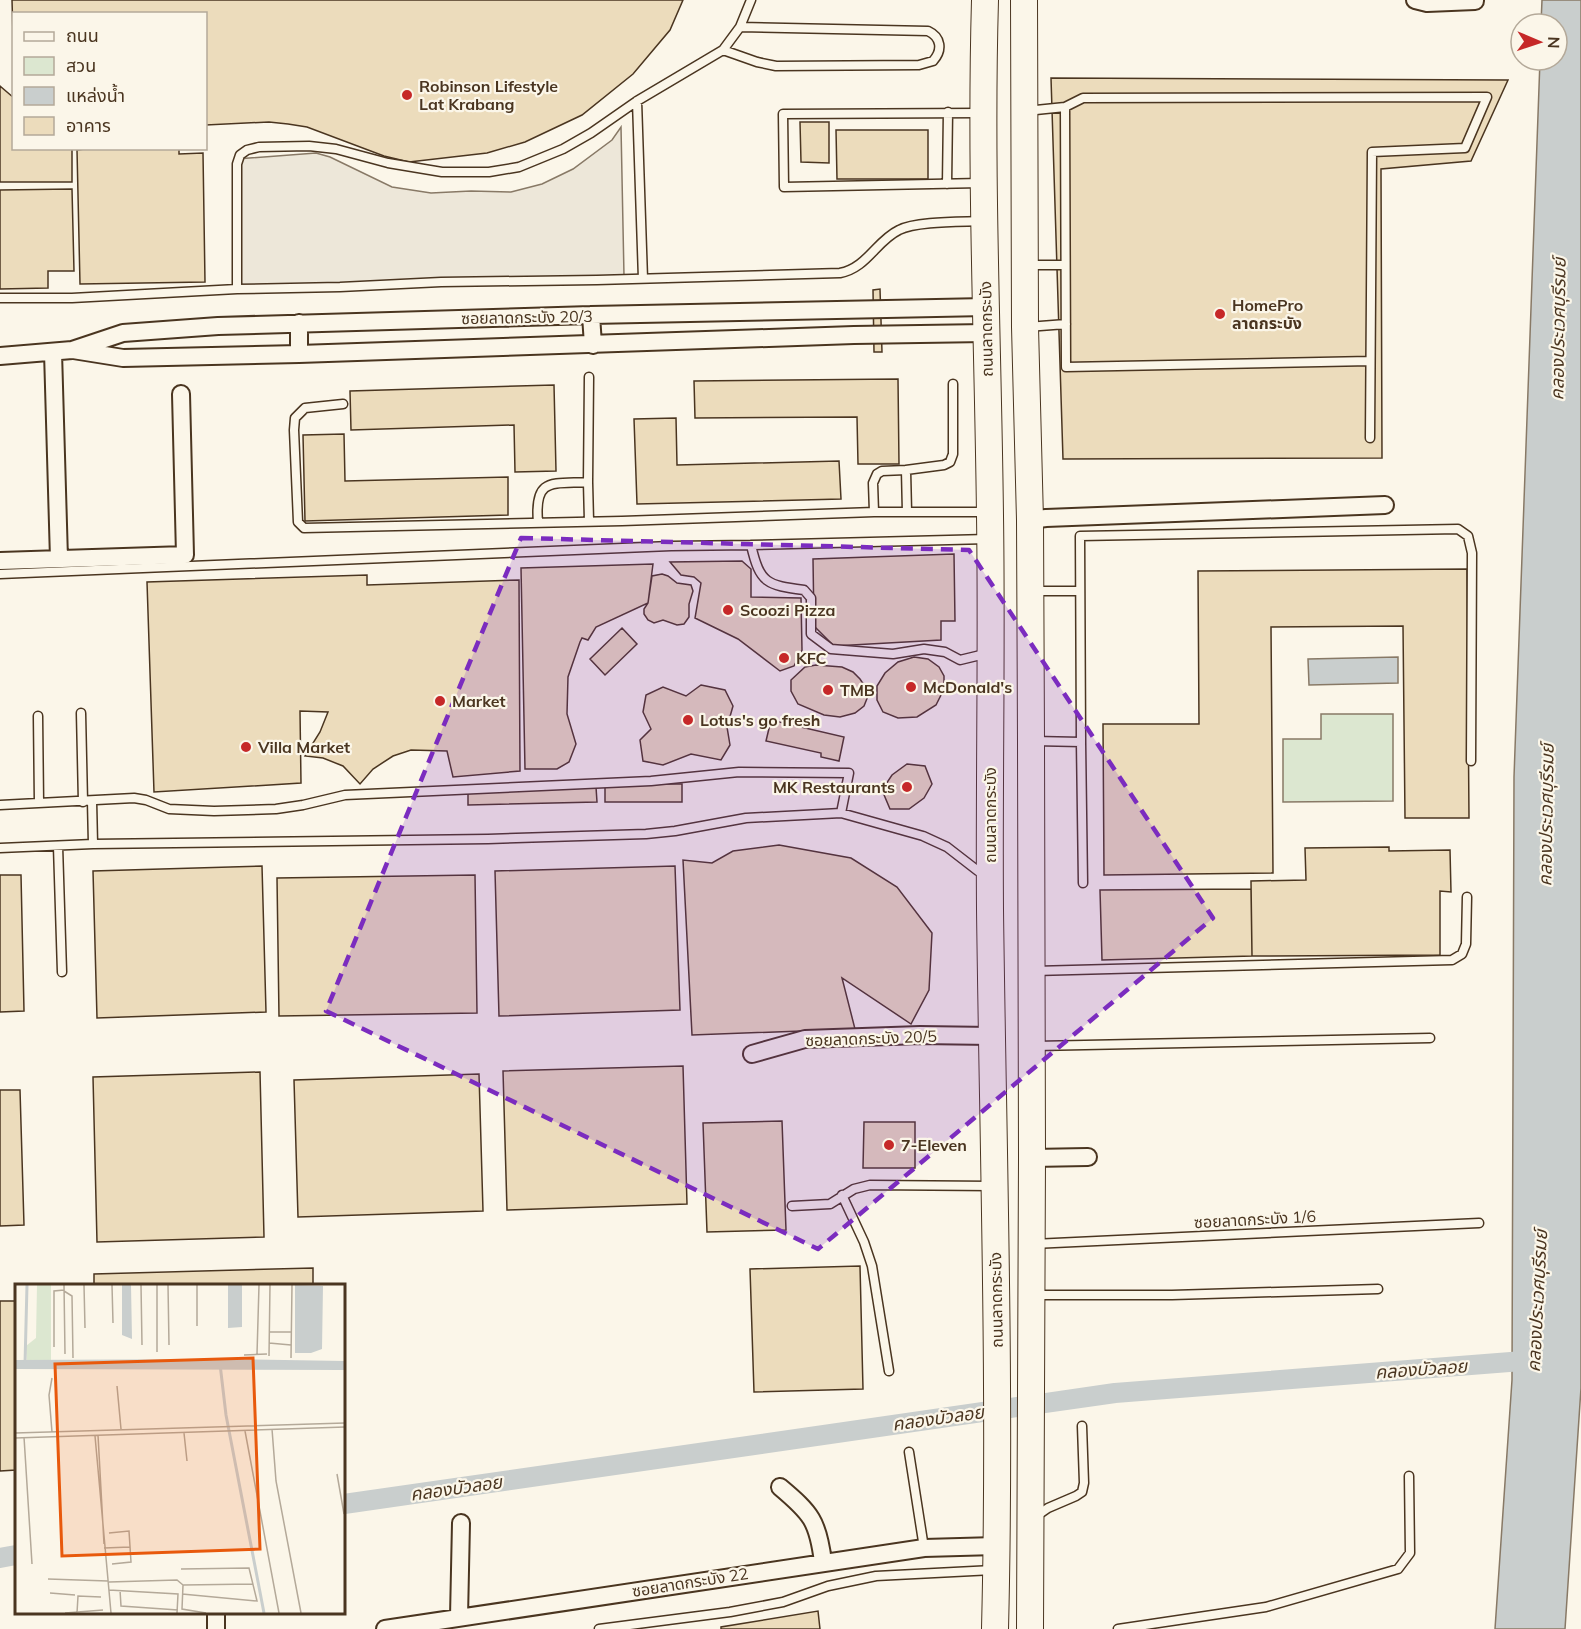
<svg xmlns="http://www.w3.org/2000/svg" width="1581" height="1629" viewBox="0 0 1581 1629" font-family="Mulish,'Noto Sans Thai',sans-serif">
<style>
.green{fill:#dce7d0;stroke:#887966;stroke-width:1.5}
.parking{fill:#ede7d9;stroke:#887966;stroke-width:1.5}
.water{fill:#c9cecd;stroke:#887966;stroke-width:1.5}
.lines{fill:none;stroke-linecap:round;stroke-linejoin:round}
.canal{stroke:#c9cecd;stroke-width:20}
.building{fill:#ecdcbc;stroke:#4a3520;stroke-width:1.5}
.service-casing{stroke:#4a3520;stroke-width:11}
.minor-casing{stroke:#4a3520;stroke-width:20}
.primary-casing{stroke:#4a3520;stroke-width:28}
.service{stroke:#fbf6e9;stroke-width:8}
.minor{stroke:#fbf6e9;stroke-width:16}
.primary{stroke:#fbf6e9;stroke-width:26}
.marked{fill:#7b2cbf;fill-opacity:0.2;stroke:#7b2cbf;stroke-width:4.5;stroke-dasharray:12 8;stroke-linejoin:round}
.poi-dot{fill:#c62828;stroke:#fbf6e9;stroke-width:2}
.labels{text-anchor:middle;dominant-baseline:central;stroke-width:4.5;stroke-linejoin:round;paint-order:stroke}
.poi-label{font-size:16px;font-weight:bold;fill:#4a3520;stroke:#fbf6e9;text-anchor:start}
.street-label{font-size:16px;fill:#4a3520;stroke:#fbf6e9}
.water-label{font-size:18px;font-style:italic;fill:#4a3520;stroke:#fbf6e9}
.inset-river{fill:none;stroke:#c9cecd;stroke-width:3}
.inset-road{fill:none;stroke:#b4a999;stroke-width:1.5}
.view{fill:#e8590c;fill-opacity:0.15;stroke:#e8590c;stroke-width:3}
.inset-edge{fill:none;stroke:#4a3520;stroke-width:3}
</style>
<rect width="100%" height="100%" fill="#fbf6e9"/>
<path class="green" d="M1321,714H1393V801L1283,802V739H1321Z"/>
<path class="parking" d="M621,127L624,276L237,286L236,159L316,153L330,157L392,187L431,193L471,191L511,192L542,184L573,169L612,140Z"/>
<path class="water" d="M1542,0H1581V1388L1565,1629H1495L1512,1380L1514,777L1540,60H1557V24H1541Z
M1398,657V683L1309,685L1308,659Z"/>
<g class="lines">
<path class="canal" d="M344,1504L1115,1393L1535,1360
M0,1558L16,1555"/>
</g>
<path class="building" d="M12,0H683L670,30L633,74L582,115L525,142L487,153L409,162L384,156L307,127L288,124L269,122L206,125V14H14V71Z
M1051,78L1508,80L1471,161L1381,169L1382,458L1063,459Z
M0,86L14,98V148H72V182H0Z
M800,122H829V163L801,162Z
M836,130H928V179H837Z
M92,148H179V154L203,153L205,282L80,284L77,150Z
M72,189L74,271H48V288L0,289V190Z
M880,289L882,352H874L873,290Z
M898,379L899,464H858L857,417L695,418L694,381Z
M554,385L556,471L515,472L514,425L351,430L350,391Z
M676,418L677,465L839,461L841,499L637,504L634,419Z
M344,434L345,481L508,477V515L305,521L303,435Z
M954,554L955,621H941V640L834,646L814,626L813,559Z
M742,561L751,569V597L801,598L802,650L794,666L780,671L738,639L695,618L701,583L694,577L681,575L670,562Z
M653,564L648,603L596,627L588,640L582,638L580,642L568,677L567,714L576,744L569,762L557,769H525L521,568Z
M1467,569L1469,818H1405L1403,626L1271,627L1273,873L1104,875L1103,724H1199L1198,571Z
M662,574L668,576L677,583L691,585L693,591L689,604V617L684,624L677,625L663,620L654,623L648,620L644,614V609L648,603L652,576Z
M367,575V585L519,580L520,771L453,777L447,751L411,750L393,756L373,769L360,784L343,766L323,758L305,756L320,732L328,712L300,711L301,783L154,792L147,582Z
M622,628L637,644L605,675L590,659Z
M914,657L928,659L939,667L944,676V689L936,705L917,717L898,718L883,712L877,700V686L885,673L898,662Z
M816,665L842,667L853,672L860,679L866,688L868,696L864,706L855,713L840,717L824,715L798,704L791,691V680L805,667Z
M701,685L725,690L733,706L727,727L730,745L721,760L691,754L663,765L643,761L640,740L651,729L643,712L646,695L663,687L686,696Z
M771,720L844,737L839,761L821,757V753L766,741Z
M907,764L925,766L932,784L924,798L909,809H890L882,790L892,775Z
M605,784H682V802H605Z
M596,787L597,802L468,805V790Z
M779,845L851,858L897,887L932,933L929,990L911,1024L842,978L855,1029L692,1035L683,860L712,863L733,851Z
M1389,847V851L1450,850L1451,892L1440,891V955L1252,956L1251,881L1306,880L1305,848Z
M262,866L266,1012L97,1018L93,871Z
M675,866L680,1010L499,1016L495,871Z
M0,875H21L24,1011L0,1012Z
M475,875L477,1013L279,1016L277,878Z
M1251,889L1252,956L1102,960L1100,890Z
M683,1066L687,1204L507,1210L503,1071Z
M260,1072L264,1237L97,1242L93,1077Z
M479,1074L483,1211L298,1217L294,1080Z
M0,1090H20L24,1225L0,1226Z
M782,1121L786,1230L707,1232L703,1123Z
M864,1122H915V1168H863Z
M860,1266L863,1389L754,1392L750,1269Z
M313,1268V1286H94V1274Z
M0,1301H16V1470L0,1471Z
M818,1611L820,1629H721V1627Z"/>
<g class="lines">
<defs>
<path id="service" d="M723,50L757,62L776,66L919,65L933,61C943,50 941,37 928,31L740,27
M637,101L643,279
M1065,107L1066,367L1370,361
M1026,111L1065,107L1083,98L1487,97L1465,148L1372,152L1370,438
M980,113L783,114L784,187L981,183
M947,184L948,112
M1027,265H1065
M237,289V164L240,155L247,150L259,147L309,146L336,149L388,163L442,172H489L519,167L563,149L591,133L637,101L723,50L740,27L751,0
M0,298H72L237,289L340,287L441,282L597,280L840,273C867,268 876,241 899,230C916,221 961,222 982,221
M1027,327L1066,324
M343,404L305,408L295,418L294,430L298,522L304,528L622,521L874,512H987
M906,470L944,465L950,462L953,454V384
M588,482L589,377
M874,512L873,483L877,474L882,471L906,470L907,512
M538,522C534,477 552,484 588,482L589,521
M751,545L988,539
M0,574L671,546L751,545C760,584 767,585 804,590L811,598V634L831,649L893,654L924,649L945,652L960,660L989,653
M1034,591H1080
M81,713L83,802
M38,716L39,803
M1034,741L1081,742L1083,883
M1081,742L1080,536L1458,529L1468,536L1472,553L1471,761
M92,801L93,844
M0,805L134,798L146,800L169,809L214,811L276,809L303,805L345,795L651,781L739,772L849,773L841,813
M58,846L62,972
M0,848L93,844L488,839L646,834L675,831L746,818L841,813L923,836L947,847L978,871H986
M1034,971L1452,960L1462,954L1466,944L1467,897
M1035,1046L1430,1038
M842,1195L864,1242L872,1266L889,1371
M792,1206L830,1204L854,1189L870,1185L993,1186
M1033,1244L1479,1223
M1035,1295H1172L1378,1289
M909,1452L924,1548
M1035,1517L1048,1508L1076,1496L1082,1492L1084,1483L1082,1426
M599,1629L730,1612L783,1602L828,1586L876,1576L993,1570
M1118,1629L1266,1607L1398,1569L1410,1553L1409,1476"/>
<path id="minor" d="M1415,0L1427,3L1475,1
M591,315L593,345
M299,323V354
M73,350L123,358L299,354L854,335L986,333
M53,352L59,559
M0,356L72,350L123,333L218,326L591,315L986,307
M1030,520L1046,518L1385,505
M0,561L185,555L181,394
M752,1054L805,1039L920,1035L992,1036
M1032,1158L1088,1157
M780,1487C811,1513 818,1521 823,1562
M459,1617L461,1523
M216,1629V1612
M385,1629L924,1548L996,1546"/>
<path id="primary" d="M985,0C980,172 988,344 990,516C992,647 989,778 990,909C993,1149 1001,1389 995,1629
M1024,0L1025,327L1030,520L1031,741L1032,1158L1030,1629"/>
</defs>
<use href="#service" class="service-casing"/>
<use href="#minor" class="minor-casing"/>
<use href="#primary" class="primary-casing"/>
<use href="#service" class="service"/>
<use href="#minor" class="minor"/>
<use href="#primary" class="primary"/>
</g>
<path class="marked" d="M521,538L969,550L1213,918L818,1249L326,1011Z"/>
<g class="poi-dot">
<circle cx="407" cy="95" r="6"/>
<circle cx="1220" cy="314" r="6"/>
<circle cx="728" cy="610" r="6"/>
<circle cx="784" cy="658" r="6"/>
<circle cx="911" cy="687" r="6"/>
<circle cx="828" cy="690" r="6"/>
<circle cx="440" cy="701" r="6"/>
<circle cx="688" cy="720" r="6"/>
<circle cx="246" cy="747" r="6"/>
<circle cx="907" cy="787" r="6"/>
<circle cx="889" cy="1145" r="6"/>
</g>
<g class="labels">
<g class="poi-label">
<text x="419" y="86">Robinson Lifestyle<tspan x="419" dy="18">Lat Krabang</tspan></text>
<text x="1232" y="305">HomePro<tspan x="1232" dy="18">ลาดกระบัง</tspan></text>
<text x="740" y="610">Scoozi Pizza</text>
<text x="796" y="658">KFC</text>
<text x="923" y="687">McDonald's</text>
<text x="840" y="690">TMB</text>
<text x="452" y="701">Market</text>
<text x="700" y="720">Lotus's go fresh</text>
<text x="258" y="747">Villa Market</text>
<text x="895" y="787" text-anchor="end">MK Restaurants</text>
<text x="901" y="1145">7-Eleven</text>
</g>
<g class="street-label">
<text transform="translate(527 317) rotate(-1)">ซอยลาดกระบัง 20/3</text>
<text transform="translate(986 329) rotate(-91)">ถนนลาดกระบัง</text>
<text transform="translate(990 815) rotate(-90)">ถนนลาดกระบัง</text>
<text transform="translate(871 1038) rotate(-2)">ซอยลาดกระบัง 20/5</text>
<text transform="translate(1255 1219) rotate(-3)">ซอยลาดกระบัง 1/6</text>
<text transform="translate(996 1300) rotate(-91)">ถนนลาดกระบัง</text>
<text transform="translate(690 1582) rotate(-9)">ซอยลาดกระบัง 22</text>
</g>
<g class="water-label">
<text transform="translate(1558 329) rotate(-89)">คลองประเวศบุรีรมย์</text>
<text transform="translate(1546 815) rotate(-89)">คลองประเวศบุรีรมย์</text>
<text transform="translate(1537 1301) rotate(-87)">คลองประเวศบุรีรมย์</text>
<text transform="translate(1421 1369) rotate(-4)">คลองบัวลอย</text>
<text transform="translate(938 1418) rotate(-8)">คลองบัวลอย</text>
<text transform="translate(456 1488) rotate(-8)">คลองบัวลอย</text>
</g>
</g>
<g transform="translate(15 1284)">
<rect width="330" height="330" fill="#fbf6e9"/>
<path d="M22,1H36V77H12L11,62L21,54Z" fill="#dce7d0"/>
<path d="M107,1H116L117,55L107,51ZM213,1H227V43L213,44ZM280,1L308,2L307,65L296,69H280ZM208,75L330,77V86L0,85V76Z" fill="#c9cecd"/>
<path class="inset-river" d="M10,80L12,1M205,80L211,131L249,329"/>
<path class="inset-road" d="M49,1L50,70M69,1L70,44M97,1L98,39M126,1L127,61M153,1L154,61M49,7L57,12L58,74M182,42V1M254,48H276M254,59L276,61M39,63V7L49,6M142,68V1M242,70L244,1M229,71L252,70M254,72L255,1M276,74L277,1M37,94L34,111L37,148M102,102L106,145M257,145L261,197L286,329M230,147L264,329M0,149L330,139M169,149L172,177M83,151L89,260M80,152L96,329M9,153L17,280M0,154L330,143M322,190L329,230M94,249L114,247L116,278L97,280M89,264L115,263M166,285L234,284L242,317L167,310M33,295L93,297M94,298L162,296L168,301L167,325L191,329M168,301L238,300M94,306L163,310L162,329M105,306L106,322L163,326M35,309L60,311M50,329L88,326M62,329L63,312L86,313"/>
<path class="view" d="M238,74L245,265L47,272L40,80Z"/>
<rect width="330" height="330" class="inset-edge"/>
</g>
<rect x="12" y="12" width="195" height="138" fill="#fbf6e9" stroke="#b4a999" stroke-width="1.5"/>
<rect x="24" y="32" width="30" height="9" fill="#fbf6e9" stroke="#b4a999" stroke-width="1.5"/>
<text x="66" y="42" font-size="18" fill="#4a3520">ถนน</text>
<rect x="24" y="57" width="30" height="18" fill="#dce7d0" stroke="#b4a999" stroke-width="1.5"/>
<text x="66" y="72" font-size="18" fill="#4a3520">สวน</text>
<rect x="24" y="87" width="30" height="18" fill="#c9cecd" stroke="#b4a999" stroke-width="1.5"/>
<text x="66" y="102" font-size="18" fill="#4a3520">แหล่งน้ำ</text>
<rect x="24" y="117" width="30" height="18" fill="#ecdcbc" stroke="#b4a999" stroke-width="1.5"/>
<text x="66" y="132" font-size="18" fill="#4a3520">อาคาร</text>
<g transform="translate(1539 42) rotate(92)"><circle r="28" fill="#fbf6e9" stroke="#b4a999" stroke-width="1.5"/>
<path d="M0-4.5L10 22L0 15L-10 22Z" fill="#c62828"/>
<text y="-9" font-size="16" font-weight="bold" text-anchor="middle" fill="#4a3520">N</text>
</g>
</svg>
